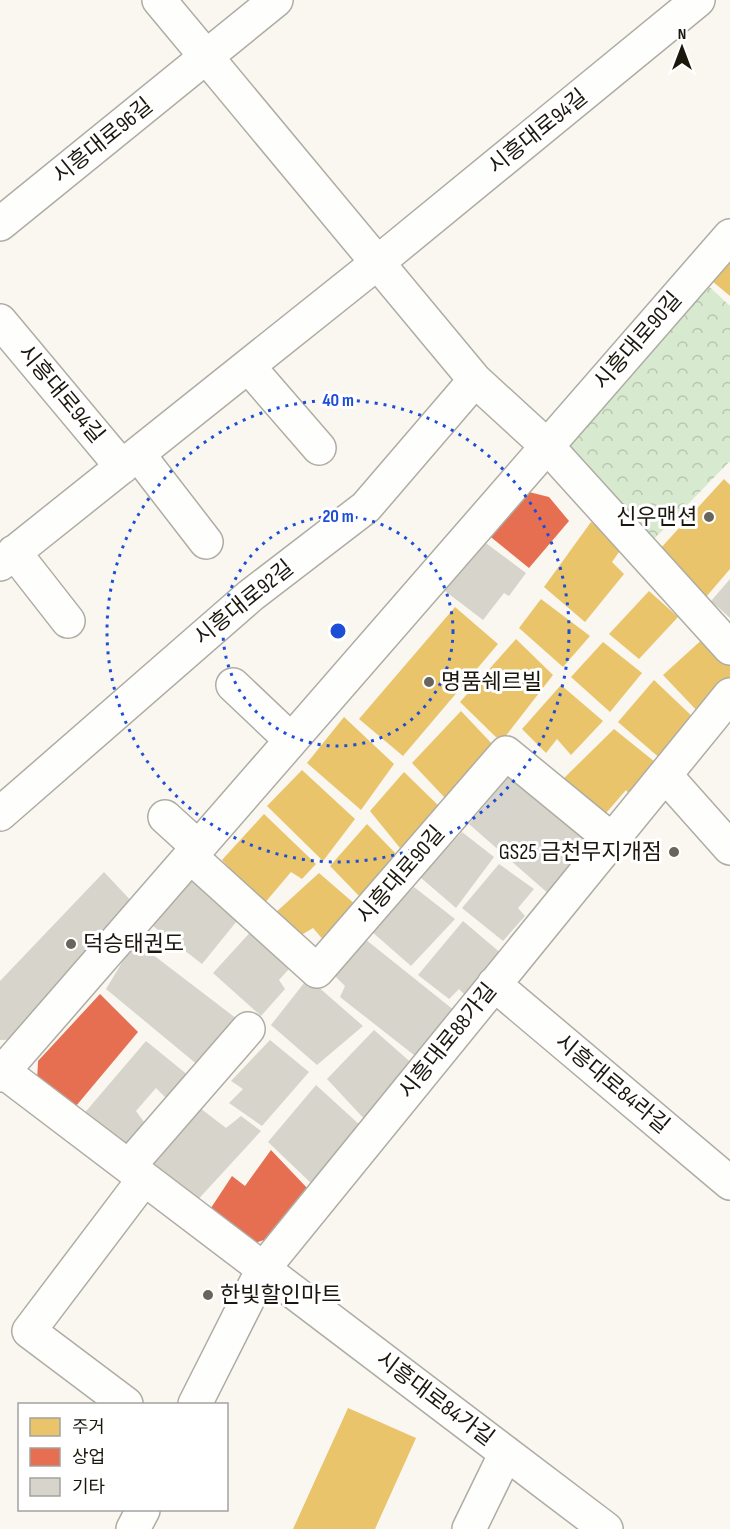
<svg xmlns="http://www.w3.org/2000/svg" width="730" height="1529" viewBox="0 0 730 1529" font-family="'Sofia Sans Condensed','Noto Sans KR',sans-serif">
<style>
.park{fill:url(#park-crowns)}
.homes{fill:#e9c46a}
.shops{fill:#e76f51}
.building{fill:#d7d4cb}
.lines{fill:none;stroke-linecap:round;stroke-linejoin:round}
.minor-casing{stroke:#afaca4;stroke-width:36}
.minor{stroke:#fefefd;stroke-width:33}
.ring{fill:none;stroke:#1d4ed8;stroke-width:3;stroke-dasharray:3 6}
.poi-dot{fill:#69655c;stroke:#fff;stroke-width:2}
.labels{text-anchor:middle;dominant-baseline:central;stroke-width:6;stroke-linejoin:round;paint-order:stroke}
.street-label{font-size:22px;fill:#1c170d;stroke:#fff}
.poi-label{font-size:22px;fill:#1c170d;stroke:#fff;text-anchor:start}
.centre{fill:#1d4ed8;stroke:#fff;stroke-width:3}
.ring-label{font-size:18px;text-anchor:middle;font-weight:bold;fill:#1d4ed8;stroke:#fff;stroke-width:6;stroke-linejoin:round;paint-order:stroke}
</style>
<defs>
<pattern id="park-crowns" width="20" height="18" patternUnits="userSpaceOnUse" patternTransform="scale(1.5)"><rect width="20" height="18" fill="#d7e9ce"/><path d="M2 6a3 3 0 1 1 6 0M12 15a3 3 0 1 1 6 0" fill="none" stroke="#b8c7b0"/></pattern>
</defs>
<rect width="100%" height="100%" fill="#f9f7f0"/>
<path class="park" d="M700,278L730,306V461L652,541L554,439Z"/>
<path class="homes" d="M730,251V296L706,276Z
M724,479L730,485V569L706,597L659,550Z
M591,522L624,545L612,562L624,574L585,622L544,587Z
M649,591L678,617L639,659L609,634Z
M541,599L590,636L563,667L519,628Z
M455,607L498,644L403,756L359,719Z
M706,636L730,656V681L701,715L663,675Z
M516,639L553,675L501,742L460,702Z
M603,642L642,673L610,712L571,677Z
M654,680L695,719L662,760L618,722Z
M561,685L603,721L571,755L557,739L546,753L522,729Z
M461,711L495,747L446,799L412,763Z
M344,717L394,764L361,810L307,763Z
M614,729L660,766L634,801L626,790L600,820L561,781Z
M302,770L355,819L323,861L267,806Z
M404,772L442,809L400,848L370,811Z
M264,814L316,864L302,879L291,872L263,905L222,860Z
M367,824L401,859L363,900L330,866Z
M319,873L356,905L326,943L313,928L298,937L274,914Z
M348,1408L416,1438L375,1529H293Z"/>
<path class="shops" d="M521,490L549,497L569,521L529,568L487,534Z
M100,994L138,1032L71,1112L37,1082L38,1061Z
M271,1150L308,1189L278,1235L247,1246L207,1214L232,1176L245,1186Z"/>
<path class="building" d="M483,541L526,573L509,596L504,593L483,620L445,591Z
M730,579V618L711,601Z
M514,770L594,837L550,895L469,824Z
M462,832L494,857L456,908L420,877Z
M499,864L534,889L518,908L525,916L503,941L462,908Z
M196,871L241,916L202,964L153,926Z
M104,872L136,906L30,1039L0,1040V981Z
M414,887L455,919L411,966L371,931Z
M463,921L503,955L466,996L459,989L449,999L418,975Z
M255,927L297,960L279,980L285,989L261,1016L213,973Z
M365,939L455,1011L419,1059L340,997L345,986L333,974Z
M135,941L237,1019L199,1066L106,989Z
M308,978L363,1026L317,1065L271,1025Z
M374,1030L415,1066L368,1123L327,1079Z
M270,1040L309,1072L262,1126L229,1103L243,1089L231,1081Z
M146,1041L189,1076L170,1102L156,1088L136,1111L147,1126L123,1150L82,1116Z
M316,1085L361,1126L312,1184L268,1142Z
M200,1108L226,1128L241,1116L261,1131L193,1205L146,1169Z"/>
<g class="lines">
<defs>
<path id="minor" d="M159,0L475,380L547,446L730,648
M0,224L276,0
M0,321L122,467
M248,366L319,448
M138,454L206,542
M14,552L68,621
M0,564L377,263L698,0
M233,685L291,740
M665,775L730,848
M0,814L250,596L366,507L475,380
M165,817L198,847
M190,856L317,971L506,753L612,840
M494,984L730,1183
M0,1069L606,1529
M0,1075L730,236
M129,1166L248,1029
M126,1404L29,1331L144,1179
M195,1404L263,1269L730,695
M133,1529L143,1510
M469,1529L506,1453"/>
</defs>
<use href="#minor" class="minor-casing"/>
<use href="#minor" class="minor"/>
</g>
<g class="ring">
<circle cx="338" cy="631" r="115"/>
<circle cx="338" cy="631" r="231"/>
</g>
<g class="poi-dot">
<circle cx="709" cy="517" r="6"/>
<circle cx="429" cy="682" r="6"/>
<circle cx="674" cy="852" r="6"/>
<circle cx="71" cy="944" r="6"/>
<circle cx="208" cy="1295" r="6"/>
</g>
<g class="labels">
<g class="street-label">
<text transform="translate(538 132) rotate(-39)">시흥대로94길</text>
<text transform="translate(103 141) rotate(-39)">시흥대로96길</text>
<text transform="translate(638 341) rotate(-49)">시흥대로90길</text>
<text transform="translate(61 394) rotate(50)">시흥대로94길</text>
<text transform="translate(244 603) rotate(-39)">시흥대로92길</text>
<text transform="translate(401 875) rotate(-49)">시흥대로90길</text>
<text transform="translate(448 1041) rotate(-51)">시흥대로88가길</text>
<text transform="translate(612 1084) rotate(40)">시흥대로84라길</text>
<text transform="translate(435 1399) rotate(37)">시흥대로84가길</text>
</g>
<g class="poi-label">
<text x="697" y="517" text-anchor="end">신우맨션</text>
<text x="441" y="682">명품쉐르빌</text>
<text x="662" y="852" text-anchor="end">GS25 금천무지개점</text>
<text x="83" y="944">덕승태권도</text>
<text x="220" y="1295">한빛할인마트</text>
</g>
</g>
<circle cx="338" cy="631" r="9" class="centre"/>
<g class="ring-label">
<text x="338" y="406">40 m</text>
<text x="338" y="522">20 m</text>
</g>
<rect x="18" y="1403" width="210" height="108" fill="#ffffff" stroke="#a4a29e" stroke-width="1.5"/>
<rect x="30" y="1418" width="30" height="18" fill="#e9c46a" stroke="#a4a29e" stroke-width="1.5"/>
<text x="72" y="1433" font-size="18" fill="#1c170d">주거</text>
<rect x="30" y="1448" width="30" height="18" fill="#e76f51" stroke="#a4a29e" stroke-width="1.5"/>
<text x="72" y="1463" font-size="18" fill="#1c170d">상업</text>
<rect x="30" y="1478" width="30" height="18" fill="#d7d4cb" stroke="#a4a29e" stroke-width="1.5"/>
<text x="72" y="1493" font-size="18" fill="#1c170d">기타</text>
<g transform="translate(682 48)" stroke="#ffffff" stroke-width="4.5" paint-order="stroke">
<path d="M0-4.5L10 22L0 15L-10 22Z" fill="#1c170d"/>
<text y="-9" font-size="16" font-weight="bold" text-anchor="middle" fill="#1c170d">N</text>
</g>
</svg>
